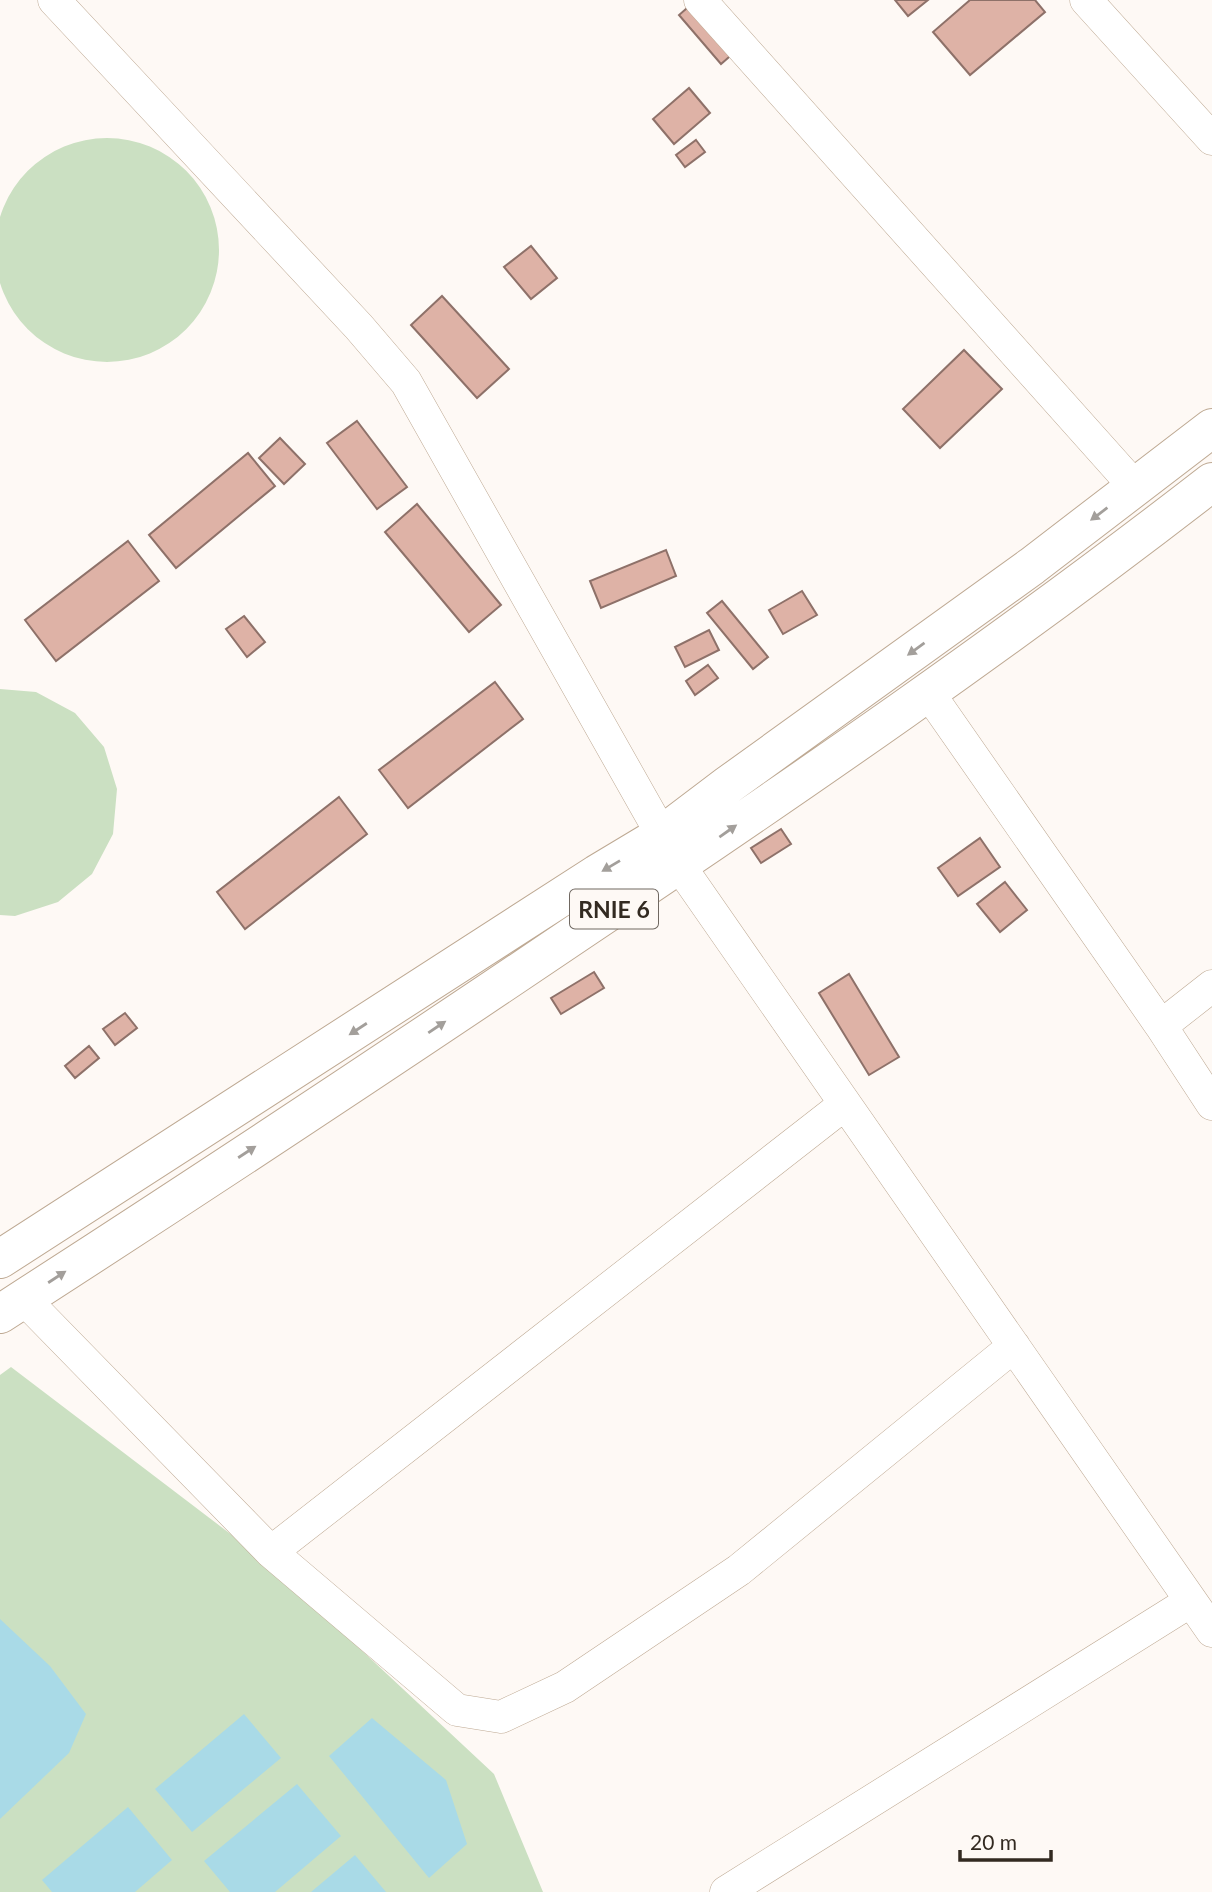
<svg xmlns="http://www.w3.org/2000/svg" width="1212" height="1892" viewBox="0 0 1212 1892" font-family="Lato,sans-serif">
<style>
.green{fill:#cbe0c2}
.water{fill:#a9dae7}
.building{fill:#deb2a6;stroke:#8e7169;stroke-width:2}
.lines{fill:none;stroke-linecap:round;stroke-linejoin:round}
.street-casing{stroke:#bea993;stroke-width:33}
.primary-casing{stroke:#bea993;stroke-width:40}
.street{stroke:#fff;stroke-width:32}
.primary{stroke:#fff;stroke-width:38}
.oneway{fill:#a39f9b}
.labels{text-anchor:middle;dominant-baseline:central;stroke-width:6;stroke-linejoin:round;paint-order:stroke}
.shield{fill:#fef9f5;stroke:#706861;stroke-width:2}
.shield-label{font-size:23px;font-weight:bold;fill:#332a21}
</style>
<rect width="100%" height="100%" fill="#fef9f5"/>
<path class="green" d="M-5 250a112 112 0 1 1 224 0a112 112 0 1 1-224 0Z
M0,689L36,692L75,713L104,747L117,789L113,834L92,874L58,902L15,916L0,915Z
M11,1367L266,1561L494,1774L543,1892H0V1375Z"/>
<path class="water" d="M0,1619L50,1666L86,1714L69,1753L0,1819Z
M244,1714L281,1758L192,1832L155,1789Z
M372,1718L446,1780L467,1844L429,1878L329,1756Z
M297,1784L341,1836L275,1892H230L204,1861Z
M128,1807L172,1860L135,1892H52L42,1880Z
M355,1855L386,1892H311Z"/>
<path class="building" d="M895,0H928L908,16Z
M970,0H1035L1045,12L970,75L933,32Z
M694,2L736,51L721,64L679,15Z
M689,88L710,113L674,144L653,119Z
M696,140L705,152L685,167L676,155Z
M531,246L557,278L531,299L504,267Z
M442,296L509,369L477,398L411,325Z
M964,350L1002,389L940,448L903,409Z
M357,421L407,487L377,509L327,443Z
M280,438L305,464L284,484L259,458Z
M248,453L275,486L176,568L149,535Z
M417,504L501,605L469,632L385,532Z
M128,541L159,581L56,661L25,620Z
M666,550L676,576L601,608L590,581Z
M802,591L817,615L783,634L769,610Z
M722,601L768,657L753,669L707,613Z
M244,616L265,642L247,657L226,629Z
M709,630L719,650L685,667L675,647Z
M708,665L718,678L695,695L686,681Z
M495,682L523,719L408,808L379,770Z
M339,797L367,834L245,929L217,892Z
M781,829L791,844L761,863L751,848Z
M980,838L1000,867L958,896L938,868Z
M1005,882L1027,910L1000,932L977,904Z
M594,972L604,988L561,1014L551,998Z
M849,974L899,1057L869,1075L819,993Z
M125,1013L137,1028L115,1045L103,1029Z
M89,1046L99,1058L75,1078L65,1066Z"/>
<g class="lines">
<defs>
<path id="street" d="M54,0L359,327L406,382L679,865L1212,1631
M700,0L1135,487
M1086,0L1212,139
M928,692L1161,1026L1212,1104
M1161,1026L1212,986
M24,1299L271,1552L457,1710L501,1717L565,1687L739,1570L1014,1346
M271,1552L845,1104
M726,1892L1191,1601"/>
<path id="primary" d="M0,1259L597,874L662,835L728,785L1032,566L1212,428
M0,1314C197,1187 392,1058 586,927C798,785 1010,639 1212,482"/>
</defs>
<use href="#street" class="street-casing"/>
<use href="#primary" class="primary-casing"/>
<use href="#street" class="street"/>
<use href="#primary" class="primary"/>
</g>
<defs><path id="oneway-solid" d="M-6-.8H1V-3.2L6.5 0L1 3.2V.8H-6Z" transform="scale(1.75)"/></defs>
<g class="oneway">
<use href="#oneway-solid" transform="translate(1099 514) rotate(143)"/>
<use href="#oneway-solid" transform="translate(916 649) rotate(144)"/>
<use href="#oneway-solid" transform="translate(728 831) rotate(-35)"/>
<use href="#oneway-solid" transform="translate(611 866) rotate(149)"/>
<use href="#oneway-solid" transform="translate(437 1027) rotate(-34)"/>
<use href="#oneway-solid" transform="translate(358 1029) rotate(147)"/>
<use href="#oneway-solid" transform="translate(247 1152) rotate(-33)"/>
<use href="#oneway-solid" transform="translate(57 1277) rotate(-33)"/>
</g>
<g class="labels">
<rect class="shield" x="570" y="889.5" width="88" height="39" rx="5"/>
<g class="shield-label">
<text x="614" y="909">RNIE 6</text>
</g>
</g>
<path d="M960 1850v10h91v-10" fill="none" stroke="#332a21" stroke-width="3.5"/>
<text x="970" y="1850" font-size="21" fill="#332a21" stroke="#fef9f5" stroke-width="5" paint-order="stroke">20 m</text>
</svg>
